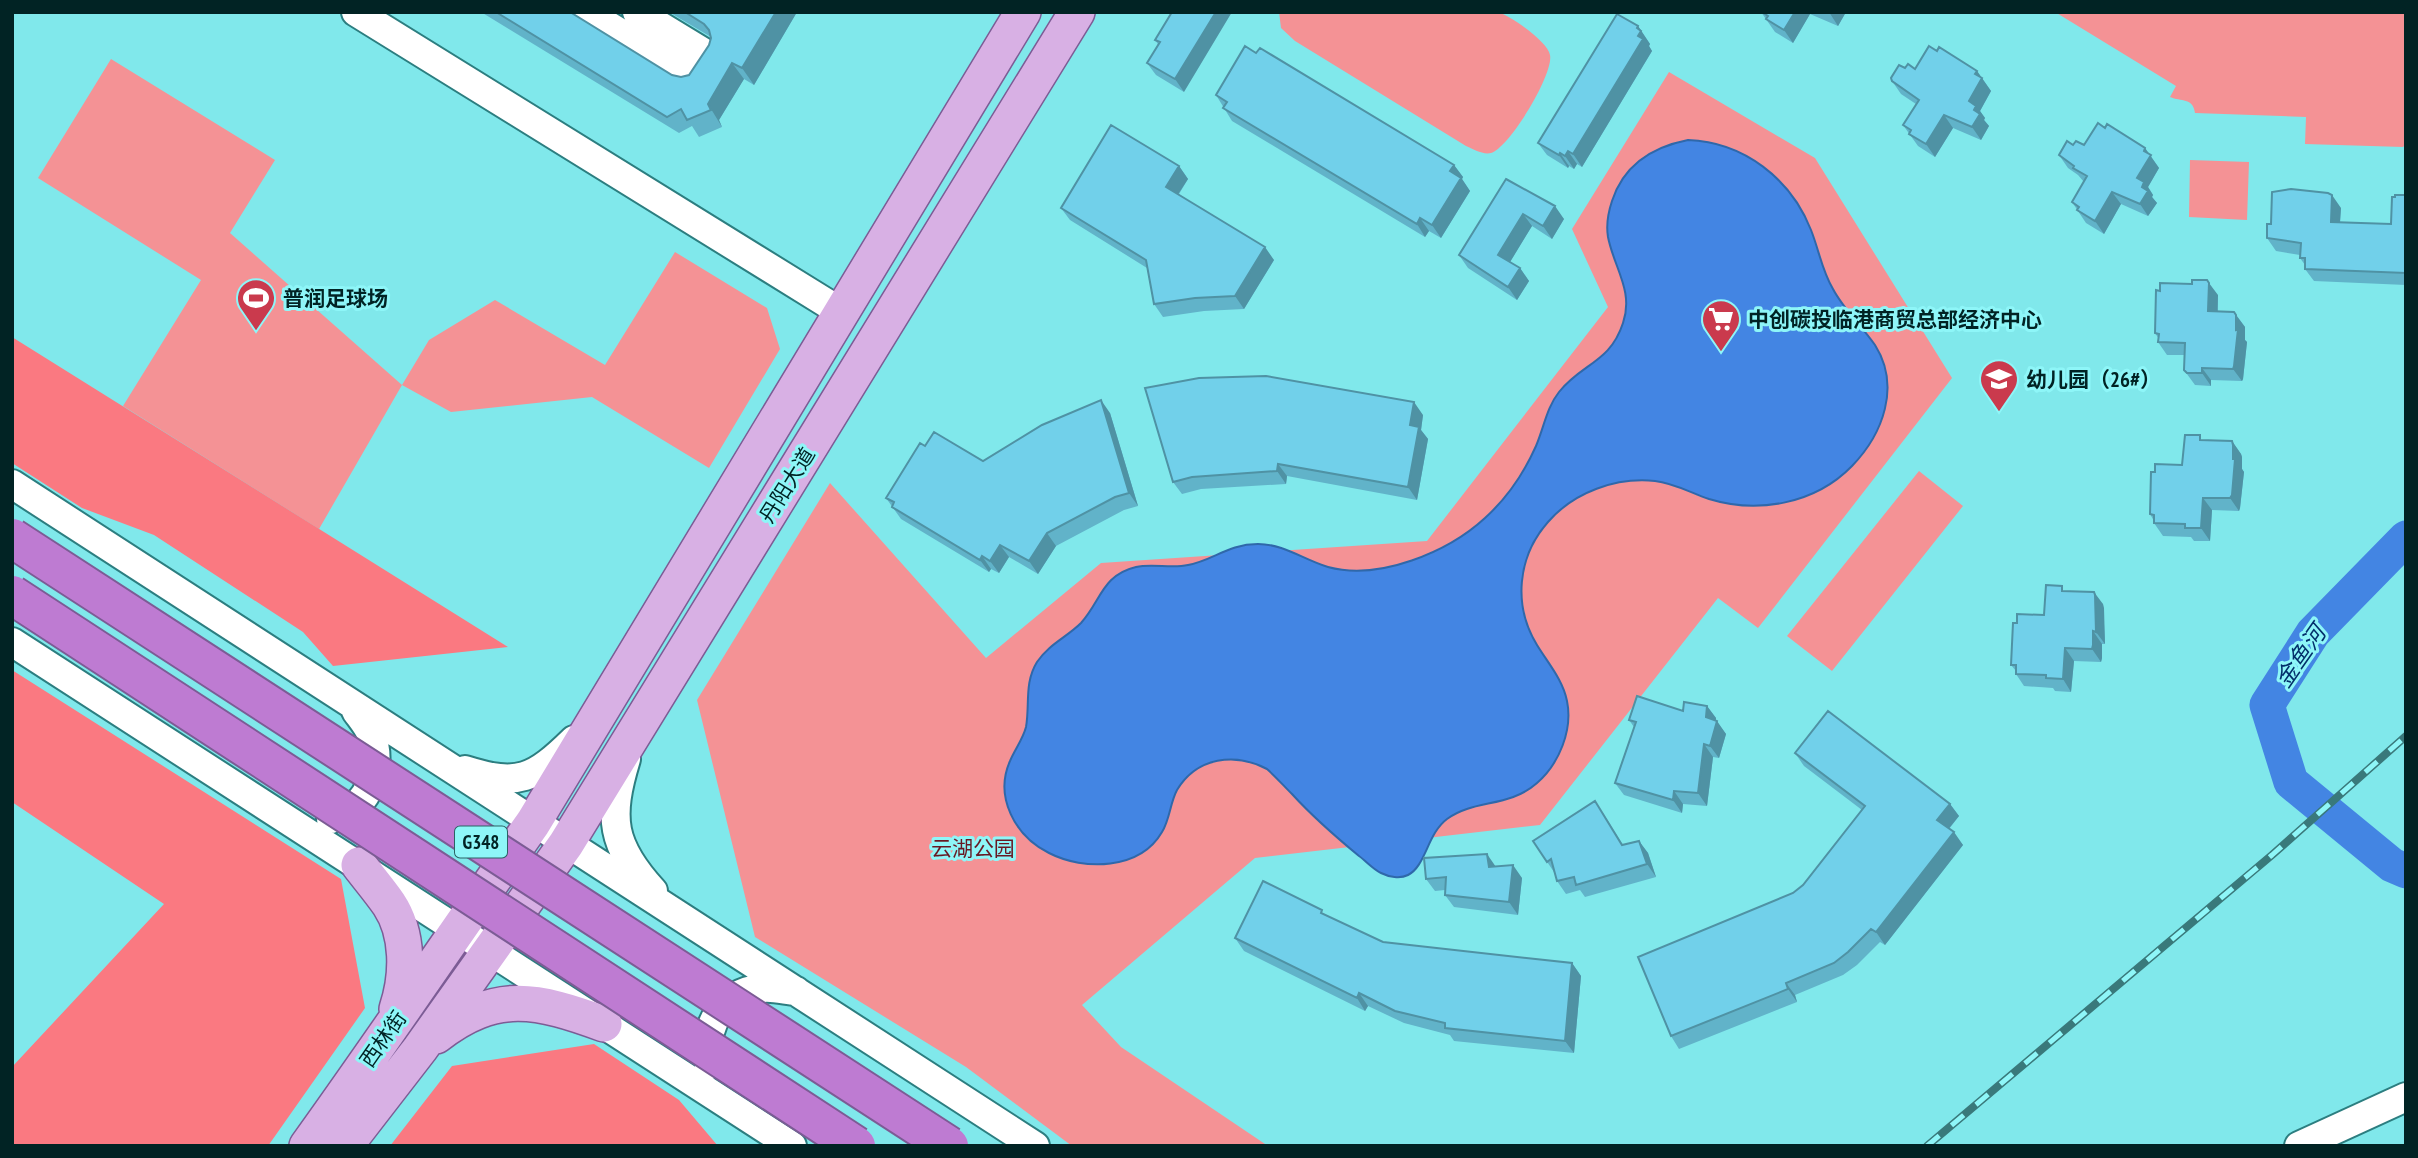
<svg xmlns="http://www.w3.org/2000/svg" width="2418" height="1158" viewBox="0 0 2418 1158" font-family="'PT Sans Narrow','Noto Sans SC',sans-serif">
<style>
.green{fill:#f49295}
.forest{fill:#fa7981}
.water{fill:#4385e3;stroke:#2f68aa;stroke-width:2}
.lines{fill:none;stroke-linecap:round;stroke-linejoin:round}
.river{stroke:#4385e3;stroke-width:35}
.minor-casing{stroke:#2c7e80;stroke-width:32}
.major-casing{stroke:#7c5c95;stroke-width:38}
.minor{stroke:#fff;stroke-width:28}
.major{stroke:#d8b0e4;stroke-width:35}
.rail-casing{stroke:#39797b;stroke-width:8}
.rail{stroke:#8ef6f8;stroke-width:5;stroke-dasharray:16;stroke-linecap:butt}
.highway-bridge-casing{stroke:#7c5c95;stroke-width:42;stroke-linecap:butt}
.highway-bridge{stroke:#be7bd2;stroke-width:38}
.wall{fill:#61b3c9}
.shaded-wall{fill:#4f92a4}
.building{fill:#71d0ea;stroke:#4f92a4;stroke-width:2}
.labels{text-anchor:middle;dominant-baseline:central;stroke-width:6;stroke-linejoin:round;paint-order:stroke}
.shield{fill:#8ef6f8;stroke:#2b6264;stroke-width:2}
.shield-label{font-size:19px;font-weight:bold;fill:#012324}
.poi-label{font-size:21px;font-weight:bold;fill:#012324;stroke:#8ef6f8;text-anchor:start}
.street-label{font-size:21px;fill:#012324;stroke:#8ef6f8}
.park-label{font-size:21px;fill:#681823;stroke:#8ef6f8}
.water-label{font-size:23px;font-style:italic;fill:#03306b;stroke:#8ef6f8}
</style>
<rect width="100%" height="100%" fill="#80e8eb"/>
<path class="green" d="M1279,12C1334,12 1389,12 1444,12C1457,12 1487,9 1498,12C1511,16 1548,42 1550,55C1554,74 1509,148 1491,153C1483,155 1473,149 1466,146L1295,41L1281,28Z
M2055,12H2406V144L2403,147L2305,144L2306,117L2195,113C2193,97 2181,102 2170,97L2176,86Z
M111,59L275,160L230,233L402,385L429,340L495,300L605,365L675,252L767,308L780,349L709,468L592,397L451,412L402,385L319,529L123,406L201,280L38,178Z
M1669,72L1815,158L1952,378L1758,628L1718,598L1540,825L1255,858L1082,1005L1121,1047L1268,1146H1072L966,1067L755,937L697,700L830,483L986,658L1101,563L1427,541L1608,307L1572,229Z
M2190,160L2249,162L2247,220L2189,217Z
M1919,471L1963,506L1832,671L1787,636Z"/>
<path class="forest" d="M12,337L508,647L333,666L303,632L154,535L82,508L12,463Z
M12,670L341,879L365,1008L268,1146H12V1067L164,904L12,802Z
M594,1044L679,1100L718,1146H390L452,1066Z"/>
<path class="water" d="M1688,140C1744,142 1791,179 1811,230C1819,250 1822,271 1833,289C1844,310 1862,326 1875,345C1901,386 1883,434 1852,466C1815,504 1758,514 1709,499C1691,493 1674,483 1655,481C1616,477 1574,492 1548,522C1517,557 1513,606 1537,645C1548,663 1563,680 1567,701C1573,730 1559,764 1537,783C1509,808 1474,799 1447,819C1427,834 1426,866 1408,875C1400,879 1389,877 1381,873C1373,869 1366,861 1359,856C1336,837 1312,816 1292,794C1283,785 1276,777 1267,769C1235,752 1197,757 1177,790C1170,803 1170,819 1162,832C1140,870 1084,871 1049,853C1015,836 994,797 1010,761C1015,749 1023,739 1026,727C1030,705 1024,683 1037,662C1049,644 1067,637 1081,623C1101,601 1102,575 1136,567C1153,563 1171,569 1188,565C1214,560 1228,544 1258,544C1284,544 1304,560 1328,567C1379,581 1448,552 1485,518C1507,498 1524,473 1536,446C1544,427 1547,407 1559,392C1582,363 1610,363 1623,323C1634,291 1614,268 1608,237C1606,225 1608,213 1612,201C1624,164 1652,147 1688,140Z"/>
<g class="lines">
<path class="river" d="M2406,538L2313,633L2267,705L2291,782L2392,865L2406,871"/>
<defs>
<path id="minor" d="M356,12L841,312
M586,12L692,77L706,54L637,12
M12,484C352,706 695,924 1035,1146
M12,642L792,1146
M626,759C608,818 611,845 653,891
M465,770C519,787 534,779 574,740
M331,819C337,816 345,814 351,810C374,793 381,760 371,734C368,726 361,718 356,711
M709,1065C703,1026 721,993 763,988C773,987 785,990 796,991
M2299,1146L2406,1097"/>
<path id="major" d="M359,865C369,878 380,891 389,904C409,934 408,976 397,1009
M436,1036C496,989 538,1000 604,1024
M307,1146C384,1039 457,930 533,823L1023,12
M345,1146L420,1049L566,844L1077,12"/>
</defs>
<use href="#minor" class="minor-casing"/>
<use href="#major" class="major-casing"/>
<use href="#minor" class="minor"/>
<use href="#major" class="major"/>
<defs>
<path id="rail" d="M1927,1146L2272,855L2406,736"/>
</defs>
<use href="#rail" class="rail-casing"/>
<use href="#rail" class="rail"/>
<defs>
<path id="highway-bridge" d="M12,538L949,1146
M12,595L856,1146"/>
</defs>
<use href="#highway-bridge" class="highway-bridge-casing"/>
<use href="#highway-bridge" class="highway-bridge"/>
</g>
<path class="wall" d="M481,12H570L672,75L681,77L689,75L709,45L711,37L669,12H797L754,85L744,79L719,120L722,127L699,137L692,126L679,133Z
M1172,12L1184,92L1156,75L1147,63L1158,44L1155,40Z
M1761,12H1846L1838,26L1810,14L1793,43L1775,32Z
M1638,26L1650,44L1649,46L1652,51L1582,167L1577,164L1574,169L1569,166L1568,168L1547,155L1538,143Z
M1937,51L1977,71L1991,91L1980,111L1985,118L1984,120L1989,126L1981,140L1953,128L1935,157L1918,146L1903,125L1916,104L1901,94L1892,81L1905,68L1915,69Z
M1216,95L1454,165L1463,177L1462,179L1470,191L1441,238L1429,231L1425,237L1232,121Z
M2105,128L2145,148L2159,168L2148,187L2153,195L2152,197L2157,203L2148,216L2121,204L2104,234L2086,223L2072,202L2084,182L2078,175L2068,168L2059,155L2073,145H2084Z
M1179,166L1188,179L1179,194L1274,260L1244,309L1204,311L1163,317L1154,304L1147,268L1070,220L1061,208Z
M1506,179L1564,219L1552,239L1532,226L1510,262L1520,268L1529,281L1517,300L1468,268L1459,255Z
M2406,195V285L2314,281L2305,269V265L2300,258V255L2276,251L2267,238L2341,208L2340,223L2391,224L2395,197Z
M2218,295V311L2234,312L2245,327V340L2247,342L2243,379L2242,381L2211,380V386L2195,385L2184,370L2185,355H2167L2158,342L2159,339L2155,333Z
M1110,413L1138,506L1124,510L1056,546L1038,574L1009,557L999,573L991,569L989,572L901,519L886,498L925,446L983,461Z
M1423,415L1421,430L1428,439L1417,500L1287,476L1286,484L1201,489L1182,494L1173,482Z
M2204,440L2232,441L2241,454L2242,457V469L2244,472L2240,508L2239,511L2212,510L2210,541H2194L2191,537L2163,536L2154,523V521L2150,514L2155,472L2182,465Z
M2065,591L2103,604L2105,644H2102V658L2101,662L2074,661L2071,692L2055,691L2053,688L2024,686L2016,674V671L2011,665L2044,615Z
M1707,706L1716,718V721L1726,734L1719,758L1713,757L1707,806L1683,804L1682,813L1624,795L1615,783L1634,727L1629,720Z
M1795,753L1950,804L1959,816L1949,829L1963,845L1885,945L1880,942L1857,965L1843,975L1795,995L1797,1002L1679,1049L1671,1036L1793,893L1803,885L1862,810L1804,766Z
M1603,813L1623,845L1639,841L1648,853L1656,877L1585,897L1580,890L1566,894L1557,881L1556,875L1533,841Z
M1496,866L1522,878L1518,915L1454,907L1445,895V890L1435,891L1426,879Z
M1325,915L1383,942L1572,963L1581,976L1574,1053L1454,1041L1450,1035L1404,1023L1368,1006L1365,1011L1244,951L1235,938Z"/>
<path class="shaded-wall" d="M776,12H797L754,85L742,68Z
M1216,12H1232L1184,92L1175,79Z
M1795,12H1809L1810,14L1793,43L1784,30Z
M1829,12H1846L1838,26Z
M1638,26L1650,44L1649,46L1652,51L1582,167L1573,154L1638,36L1637,28Z
M732,63L744,79L719,120L722,127L708,104Z
M1977,71L1991,91L1980,111L1985,118L1984,120L1989,126L1981,140L1972,127L1969,101L1975,74Z
M1944,115L1953,128L1935,157L1926,144Z
M2145,148L2159,168L2148,187L2153,195L2152,197L2157,203L2148,216L2140,204L2137,178L2144,151Z
M1568,151L1577,164L1574,169L1565,156Z
M1560,153L1569,166L1568,168L1559,155Z
M1454,165L1463,177L1462,179L1470,191L1441,238L1432,225L1450,171Z
M1179,166L1188,179L1175,199L1166,187Z
M2112,192L2121,204L2104,234L2095,221Z
M2332,195L2341,208L2339,235L2331,222Z
M1555,206L1564,219L1552,239L1543,226Z
M1523,214L1532,226L1507,267L1498,255Z
M1420,218L1429,231L1425,237L1417,224Z
M1265,247L1274,260L1244,309L1235,296Z
M1520,268L1529,281L1517,300L1508,287Z
M2209,283L2218,295L2217,324L2208,311Z
M2236,315L2245,327V340L2247,342L2243,379L2242,381L2233,369Z
M2202,368L2211,380V386L2202,373Z
M1101,400L1110,413L1138,506L1129,493Z
M1414,402L1423,415L1421,430L1428,439L1417,500L1408,487L1410,425Z
M2232,441L2241,454L2242,457V469L2244,472L2240,508L2239,511L2230,498L2233,459Z
M1278,464L1287,476L1286,484L1277,471Z
M2203,498L2212,510L2210,541L2201,528Z
M1047,533L1056,546L1038,574L1029,561Z
M1000,545L1009,557L999,573L990,561Z
M982,556L991,569L989,572L980,560Z
M2094,592L2103,604L2104,608L2105,644L2096,632Z
M2093,631L2102,644V658L2101,662L2092,649Z
M2065,648L2074,661L2071,692L2063,679Z
M1707,706L1716,718L1715,729L1717,721L1726,734L1719,758L1710,746L1706,717Z
M1704,744L1713,757L1707,806L1698,793Z
M1674,791L1683,804L1682,813L1673,800Z
M1950,804L1959,816L1946,832L1937,820Z
M1954,832L1963,845L1885,945L1876,932Z
M1639,841L1648,853L1656,877L1647,864Z
M1487,854L1496,867H1489Z
M1513,865L1522,878L1518,915L1509,902Z
M1572,963L1581,976L1574,1053L1565,1041Z
M1786,983L1795,995L1797,1002L1788,989Z
M1359,993L1368,1006L1365,1011L1357,998Z"/>
<path class="building" d="M496,12H570L672,75L681,77L689,75L709,45L711,38L709,30L704,24L685,12H776L742,68L732,63L708,104L711,110L687,120L681,109L667,117Z
M1172,12H1216L1175,79L1147,63L1160,42L1155,40Z
M1762,12H1795L1784,30L1766,19L1768,16Z
M1617,14L1638,26L1637,28L1641,31L1638,36L1643,39L1573,154L1568,151L1565,156L1560,153L1559,155L1538,143Z
M1245,46L1256,53L1260,48L1454,165L1450,171L1461,178L1432,225L1420,218L1417,224L1223,108L1227,102L1216,95Z
M1929,46L1937,51L1939,47L1977,71L1975,74L1982,78L1969,101L1976,106L1974,110L1980,114L1972,127L1944,115L1926,144L1909,134L1911,130L1903,125L1919,100L1892,81L1891,78L1899,65L1905,68L1908,64L1915,69Z
M2098,123L2105,128L2107,124L2145,148L2144,151L2151,155L2137,178L2144,182L2142,187L2148,191L2140,204L2112,192L2095,221L2077,210L2079,207L2072,202L2087,176L2073,168L2074,166L2059,155L2067,141L2073,145L2076,141L2084,145Z
M1111,125L1179,166L1166,187L1265,247L1235,296L1195,298L1154,304L1146,260L1061,208Z
M1506,179L1555,206L1543,226L1523,214L1498,255L1520,268L1508,287L1459,255Z
M2291,189L2328,193L2332,195L2331,222L2391,224L2392,197H2395V195H2406V273L2305,269V258H2300L2301,243L2267,238V224H2271L2272,192Z
M2192,280H2207L2209,283L2208,311L2234,312L2236,315V330L2238,329L2234,366L2233,369L2202,368V373H2187L2184,370L2185,343L2158,342L2159,334L2155,333L2156,290L2160,291V283L2192,284Z
M1266,376L1414,402L1410,425L1419,427L1408,487L1278,464L1277,471L1192,477L1173,482L1145,388L1199,378Z
M1101,400L1129,493L1115,497L1047,533L1029,561L1000,545L990,561L982,556L980,560L892,507L894,502L886,498L920,443L925,446L934,432L983,461L1042,425Z
M2185,435H2200V440L2232,441L2233,445V459H2235L2232,495L2230,498H2203L2201,528H2185V524L2154,523V515L2150,514L2151,472H2155V464L2182,465Z
M2046,585L2062,586V591L2094,592L2095,595L2096,632L2093,631V645L2092,649L2065,648L2063,679L2046,678V675L2016,674V665H2011L2013,623H2017V614L2044,615Z
M1637,696L1683,711L1684,702L1707,706L1706,717L1717,721L1710,746L1704,744L1698,793L1674,791L1673,800L1615,783L1636,722L1629,720Z
M1828,711L1950,804L1937,820L1954,832L1876,932L1871,929L1848,952L1834,963L1786,983L1788,989L1671,1036L1638,957L1793,893L1803,885L1865,806L1795,753Z
M1595,801L1622,845L1639,841L1647,864L1576,885L1574,877L1557,881L1551,859L1547,862L1533,841Z
M1487,854L1489,867L1513,865L1509,902L1445,895L1446,877L1426,879L1424,858Z
M1263,881L1322,910L1321,913L1383,942L1572,963L1565,1041L1445,1028V1023L1395,1011L1359,993L1357,998L1235,938Z"/>
<defs>
<symbol id="stadium-pin" viewBox="-11 -11 22 30"><path d="M0 17L-7.5 6A9.5 9.5 0 1 1 7.5 6Z" fill="#ca3a4d" stroke="#8ef6f8"/><path d="M0-5a6.5 5 0 1 0 0 10a6.5 5 0 1 0 0-10ZM-3.5-1.8h7v3.6h-7Z" fill="#fff"/></symbol>
<symbol id="supermarket-pin" viewBox="-11 -11 22 30"><path d="M0 17L-7.5 6A9.5 9.5 0 1 1 7.5 6Z" fill="#ca3a4d" stroke="#8ef6f8"/><path d="M-6-5.5h2.5l.6 2H6L4.5 2H-2.5L-4.4-4H-6ZM-1.5 3.2a1.3 1.3 0 1 0 .1 0ZM3 3.2a1.3 1.3 0 1 0 .1 0Z" fill="#fff"/></symbol>
<symbol id="school-pin" viewBox="-11 -11 22 30"><path d="M0 17L-7.5 6A9.5 9.5 0 1 1 7.5 6Z" fill="#ca3a4d" stroke="#8ef6f8"/><path d="M0-5L7-2L0 1L-7-2ZM-4 1L0 2.5L4 1V4Q0 6-4 4Z" fill="#fff"/></symbol>
</defs>
<g fill-rule="evenodd">
<use href="#stadium-pin" x="234" y="276" width="44" height="60"/>
<use href="#supermarket-pin" x="1699" y="297" width="44" height="60"/>
<use href="#school-pin" x="1977" y="357" width="44" height="60"/>
</g>
<g class="labels">
<rect class="shield" x="455" y="826.5" width="52" height="31" rx="5"/>
<g class="shield-label">
<text x="481" y="842">G348</text>
</g>
<g class="poi-label">
<text x="283" y="298">普润足球场</text>
<text x="1748" y="319">中创碳投临港商贸总部经济中心</text>
<text x="2026" y="379">幼儿园（26#）</text>
</g>
<g class="street-label">
<text transform="translate(787 485) rotate(-58)">丹阳大道</text>
<text transform="translate(383 1039) rotate(-55)">西林街</text>
</g>
<g class="park-label">
<text x="973" y="848">云湖公园</text>
</g>
<g class="water-label">
<text transform="translate(2300 656) rotate(-55)">金鱼河</text>
</g>
</g>
<rect width="2418" height="1158" fill="none" stroke="#012324" stroke-width="28"/>
</svg>
